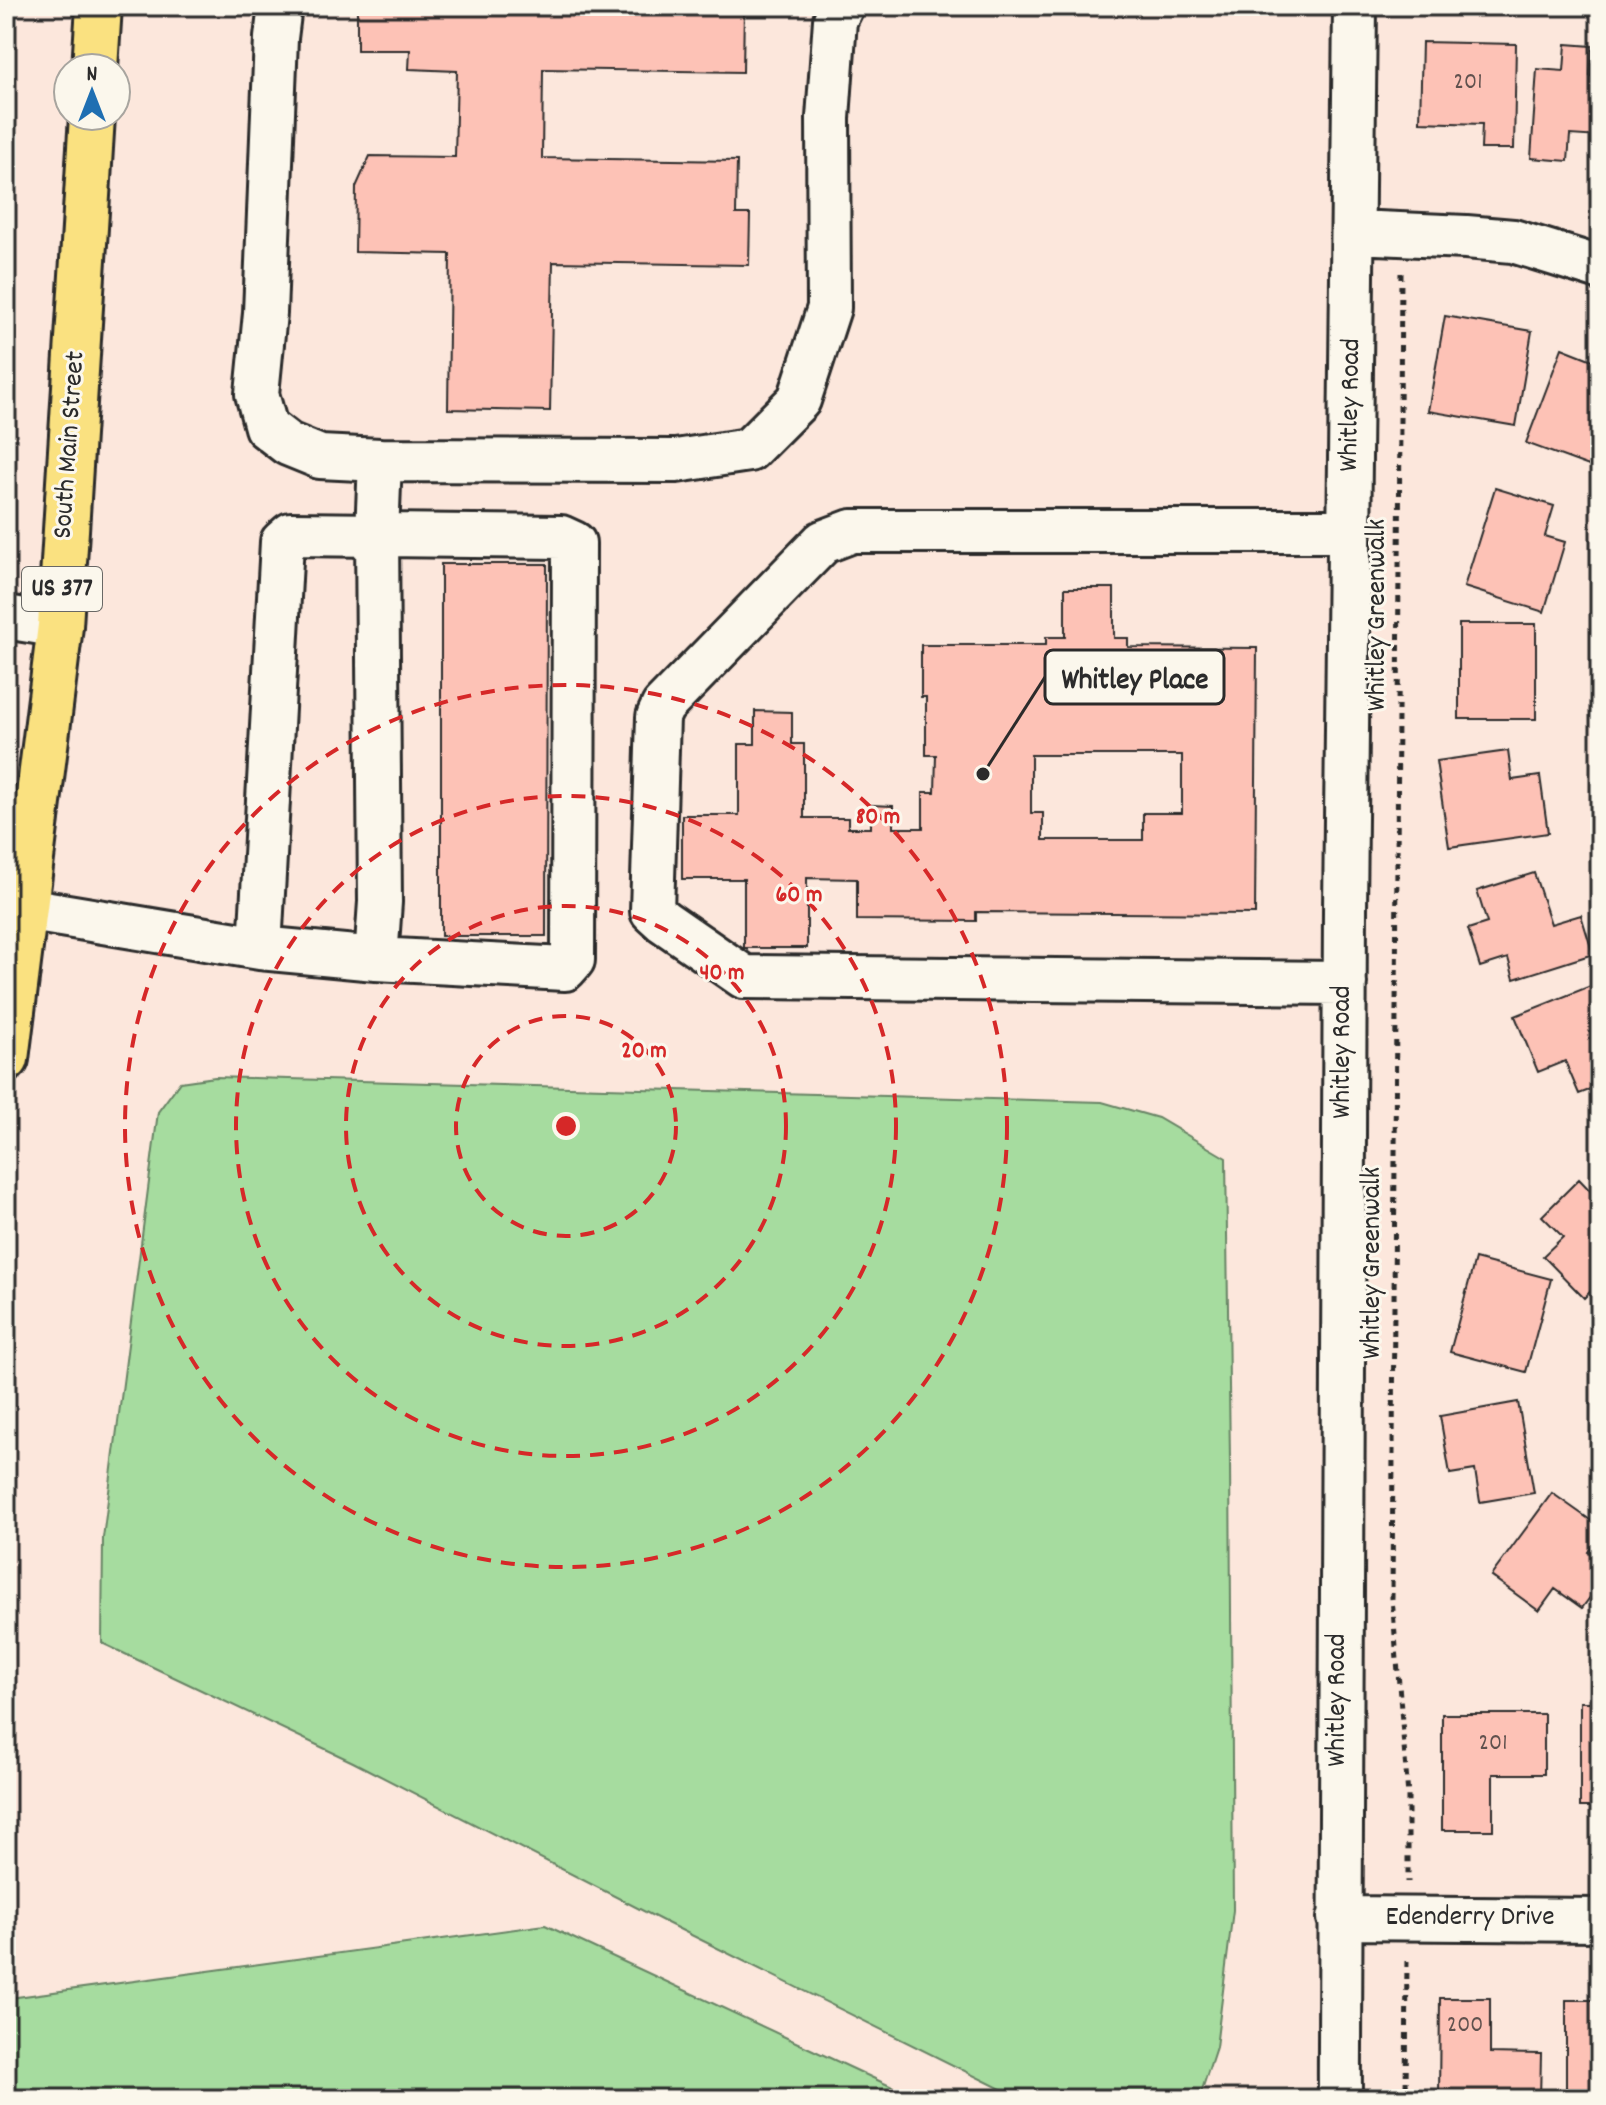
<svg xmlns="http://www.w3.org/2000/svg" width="1606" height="2105" viewBox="0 0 1606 2105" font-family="Dekko,sans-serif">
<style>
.built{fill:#fcdcd1}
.green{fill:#a6dc9f;stroke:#688465;stroke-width:2}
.building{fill:#fdc2b6;stroke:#2b2b2b;stroke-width:2;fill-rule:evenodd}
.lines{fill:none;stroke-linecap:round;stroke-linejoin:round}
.minor-casing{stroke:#2b2b2b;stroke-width:48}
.major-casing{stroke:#2b2b2b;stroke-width:50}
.path{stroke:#2b2b2b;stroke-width:5;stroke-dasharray:6 6;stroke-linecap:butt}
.minor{stroke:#fbf7ec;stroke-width:42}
.major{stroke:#fae180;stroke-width:44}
.ring{fill:none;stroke:#d62828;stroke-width:4;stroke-dasharray:14 10}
.labels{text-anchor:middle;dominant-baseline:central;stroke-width:6;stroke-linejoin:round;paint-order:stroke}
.number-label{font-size:24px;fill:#60514e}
.shield{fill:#fbf7ec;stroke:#696865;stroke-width:2}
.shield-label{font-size:26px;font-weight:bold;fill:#2b2b2b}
.street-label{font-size:28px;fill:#2b2b2b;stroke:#fbf7ec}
.centre{fill:#d62828;stroke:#fbf7ec;stroke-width:4}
.ring-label{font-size:24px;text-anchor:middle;font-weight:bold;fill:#d62828;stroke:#fbf7ec;stroke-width:6;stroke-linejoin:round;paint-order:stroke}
.leader{fill:none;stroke:#2b2b2b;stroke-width:3}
.callout-dot{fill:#2b2b2b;stroke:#fbf7ec;stroke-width:3}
.callout{fill:#fbf7ec;stroke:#2b2b2b;stroke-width:3}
.callout-label{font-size:30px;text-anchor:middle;font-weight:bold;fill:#2b2b2b}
</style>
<rect width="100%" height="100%" fill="#fce7dc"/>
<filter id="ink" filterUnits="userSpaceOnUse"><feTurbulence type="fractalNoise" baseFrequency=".0125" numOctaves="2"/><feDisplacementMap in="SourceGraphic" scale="16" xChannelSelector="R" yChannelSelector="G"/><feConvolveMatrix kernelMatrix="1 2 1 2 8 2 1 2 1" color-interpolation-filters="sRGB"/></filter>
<g filter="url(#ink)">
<path class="built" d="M6,6H16L6,281Z"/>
<path class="green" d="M215,1077L1102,1102L1158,1118L1226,1158L1230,1460L1233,1910L1216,2047L1199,2099H1021L663,1921L353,1762L102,1643L103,1538L158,1112L180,1082Z
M545,1925L918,2099H6V2041L10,1998Z"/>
<path class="building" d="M357,6H744L743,72L543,69L542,158L737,161L736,214H750L749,265L553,262L550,411L448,409L450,254L355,252L356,187L370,156L455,157L457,71L409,69L410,50H357Z
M1422,42L1516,44L1514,149H1481L1482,124L1420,122Z
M1566,44L1592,46L1590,76L1600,77V137L1570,135L1568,161L1531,158L1537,69L1564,71Z
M1445,316L1532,331L1516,426L1428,411Z
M1562,348L1600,363V470L1526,443Z
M1495,488L1554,506L1545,536L1565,542L1544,612L1464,587Z
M441,564H547L546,936H441Z
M1065,588H1114V638H1128V647L1257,648L1255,914L976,912V921L857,920V879L807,878V948H744V879H682V815H739V744H755V711L792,712V744H804V818H848V828H871V805L893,806V828H923V792H935L936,755H926V697H921V645H1046V637H1065ZM1031,755H1182V813H1143V840H1043V813H1031Z
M1459,624H1536V719H1459Z
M1508,751L1512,780L1540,776L1548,833L1449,847L1436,761Z
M1534,873L1551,924L1581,915L1593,954L1514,979L1508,958L1480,967L1468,929L1487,923L1477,891Z
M1598,983L1600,988V1086L1579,1094L1565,1061L1538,1072L1515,1016Z
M1579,1179L1600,1201V1282L1584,1298L1543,1256L1563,1237L1542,1216Z
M1475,1259L1551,1279L1526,1372L1450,1352Z
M1518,1402L1534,1493L1480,1502L1475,1470L1450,1474L1440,1416Z
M1552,1493L1600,1527V1536L1588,1552L1600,1560V1584L1582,1608L1555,1589L1539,1611L1491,1576Z
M1580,1702H1600V1807H1580Z
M1442,1714H1544V1774H1493V1830H1442Z
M1440,1998H1490V2053L1541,2054L1540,2099H1439Z
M1566,2000H1600V2099H1566Z"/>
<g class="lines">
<defs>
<path id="minor" d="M280,6L276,38L265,313L257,394L266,427L288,444L320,457L380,460
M1355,232L1466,237L1513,241L1600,268
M6,617L60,626
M25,909L260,948L376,959L565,969L573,960L574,543L561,537L291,534L282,542L260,948
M376,959L380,902L377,534L380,460L676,461L749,450L799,400L829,308L828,118L835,20L842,6
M1345,983L744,977L663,921L652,911L658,717L663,706L823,542L852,531H1350
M1339,1918L1600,1920
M1340,2099C1338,1703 1341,1307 1345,910C1348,609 1354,308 1355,6"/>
<path id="major" d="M95,68L99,6
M6,1059L60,626L92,116"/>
</defs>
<use href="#minor" class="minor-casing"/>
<use href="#major" class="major-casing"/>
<path class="path" d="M1401,273L1392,1598L1408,1796V1882
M1406,2099L1407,1956"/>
<use href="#minor" class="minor"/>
<use href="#major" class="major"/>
</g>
</g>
<g class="ring">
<circle cx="566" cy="1126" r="110"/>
<circle cx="566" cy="1126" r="220"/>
<circle cx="566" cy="1126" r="330"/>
<circle cx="566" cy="1126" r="441"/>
</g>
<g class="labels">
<g class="number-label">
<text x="1468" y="83">201</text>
<text x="1493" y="1744">201</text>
<text x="1465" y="2026">200</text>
</g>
<rect class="shield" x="22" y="567" width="80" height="44" rx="6"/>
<g class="shield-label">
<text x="62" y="589">US 377</text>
</g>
<g class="street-label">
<text transform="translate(1352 405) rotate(-89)">Whitley Road</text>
<text transform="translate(71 445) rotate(-86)">South Main Street</text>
<text transform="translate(1379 615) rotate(-90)">Whitley Greenwalk</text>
<text transform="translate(1344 1052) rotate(-90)">Whitley Road</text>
<text transform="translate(1374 1263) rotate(-90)">Whitley Greenwalk</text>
<text transform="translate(1339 1700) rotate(-90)">Whitley Road</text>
<text x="1470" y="1919">Edenderry Drive</text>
</g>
</g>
<circle cx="566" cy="1126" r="12" class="centre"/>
<g class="ring-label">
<text x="878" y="823">80 m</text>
<text x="799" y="901">60 m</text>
<text x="722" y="979">40 m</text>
<text x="644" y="1057">20 m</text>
</g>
<path class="leader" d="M983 774L1045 677"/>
<circle class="callout-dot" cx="983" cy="774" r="8"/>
<rect class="callout" x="1045" y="650" width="179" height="54" rx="8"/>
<g class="callout-label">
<text x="1135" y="688">Whitley Place</text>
</g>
<rect width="1606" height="2105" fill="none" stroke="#fbf7ec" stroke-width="32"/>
<rect x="16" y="16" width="1574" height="2073" fill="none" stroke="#2b2b2b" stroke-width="3" filter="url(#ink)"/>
<g transform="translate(92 92)"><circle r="38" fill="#fbf7ec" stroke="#a8a59f" stroke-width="2"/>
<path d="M0-6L14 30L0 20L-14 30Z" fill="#1f6fb2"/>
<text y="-12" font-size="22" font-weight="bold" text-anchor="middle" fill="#2b2b2b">N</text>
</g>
</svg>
